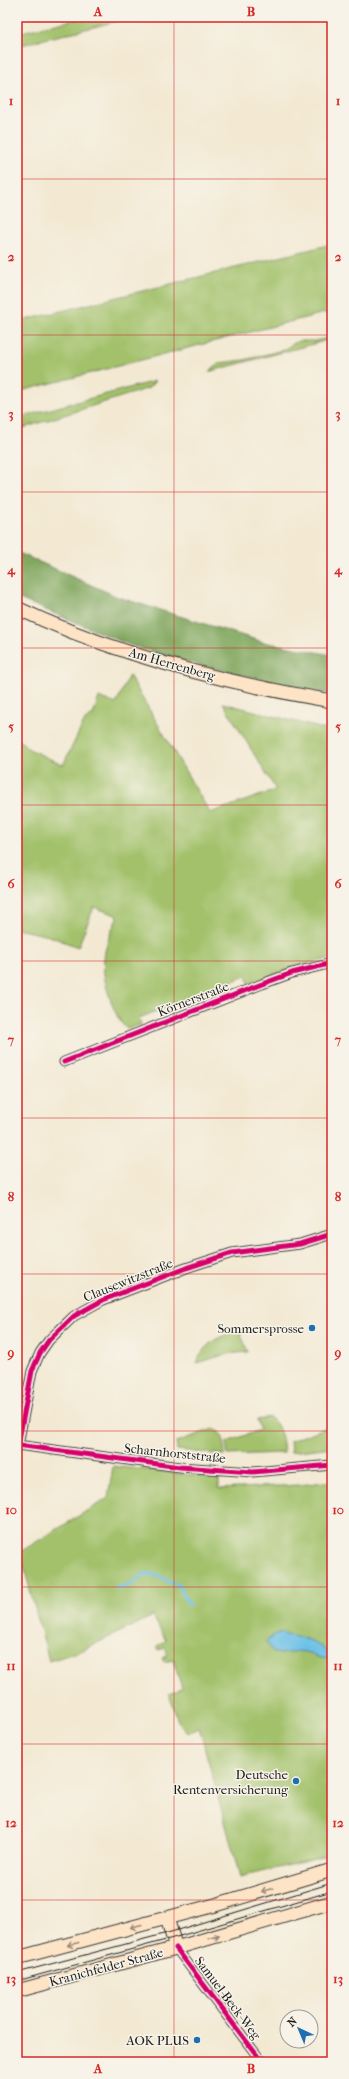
<svg xmlns="http://www.w3.org/2000/svg" width="349" height="2079" viewBox="0 0 349 2079" font-family="'IM FELL French Canon',serif">
<style>
.green{fill:#a2c16a;stroke:#5f6e43}
.forest{fill:#81a75e;stroke:#4e623d}
.water{fill:#6ac0e7;stroke:#436e82}
.lines{fill:none;stroke-linecap:round;stroke-linejoin:round}
.stream{stroke:#6ac0e7;stroke-width:3.5}
.minor-casing{stroke:#3c3b37;stroke-width:11}
.secondary-casing{stroke:#3c3b37;stroke-width:15}
.minor{stroke:#fff;stroke-width:9}
.secondary{stroke:#fee4c6;stroke-width:13}
.tram{stroke:#1c1c1c;stroke-width:1}
.cycleway-casing{stroke:#f7f3e8;stroke-width:8}
.cycleway{stroke:#d6006c;stroke-width:5}
.oneway{stroke:#988a7a}
.grid{fill:none;stroke:#d62828;stroke-width:1;stroke-opacity:0.55}
.poi-dot{fill:#1f6fb2;stroke:#f7f3e8;stroke-width:1.5}
.labels{text-anchor:middle;dominant-baseline:central;stroke-width:3;stroke-linejoin:round;paint-order:stroke}
.street-label{font-size:13px;fill:#1c1c1c;stroke:#f7f3e8}
.poi-label{font-size:13px;fill:#1c1c1c;stroke:#f7f3e8;text-anchor:end}
.neatline{fill:none;stroke:#d62828;stroke-width:1.5}
.grid-label{font-size:13px;text-anchor:middle;font-weight:bold;fill:#d62828}
</style>
<rect width="100%" height="100%" fill="#f7f3e8"/>
<filter id="ink" filterUnits="userSpaceOnUse"><feTurbulence type="fractalNoise" baseFrequency=".025" numOctaves="2"/><feDisplacementMap in="SourceGraphic" scale="8" xChannelSelector="R" yChannelSelector="G"/><feConvolveMatrix kernelMatrix="1 2 1 2 8 2 1 2 1" color-interpolation-filters="sRGB"/></filter>
<filter id="wash" filterUnits="userSpaceOnUse"><feTurbulence type="fractalNoise" baseFrequency=".012" numOctaves="4" result="noise"/><feDisplacementMap in="SourceGraphic" scale="16" xChannelSelector="R" yChannelSelector="G"/><feGaussianBlur stdDeviation="0.9" result="paint"/><feColorMatrix in="noise" values="0 0 0 0 0 0 0 0 0 0 0 0 0 0 0 0 0 1.4 0 .05"/><feComposite in="paint" operator="in"/></filter>
<g filter="url(#wash)">
<rect width="100%" height="100%" fill="#f3e9d3"/>
<path class="green" d="M86,17H134L17,46V33Z
M332,244V311L17,392V322Z
M332,337V339L208,372L220,363L244,360L283,350L298,341H315Z
M155,381L149,388L17,430V418Z
M129,675L210,813L276,790L223,703L332,731V958L291,968L249,984L246,976L139,1018L141,1025L126,1028C118,1020 115,1012 111,1001C98,966 103,949 118,916L94,907L78,947L49,936L17,929V738L29,749L63,765L85,720L93,715L99,697L116,704Z
M239,1330L248,1352L227,1354L197,1363C204,1342 219,1337 239,1330Z
M268,1417C280,1421 283,1441 284,1453L227,1455V1442L260,1430L257,1420Z
M328,1427L332,1432V1447L291,1452L290,1441Z
M213,1429C225,1433 225,1444 224,1455L177,1450L176,1442Z
M113,1466L219,1478V1489L299,1485L332,1481V1855L240,1877L199,1727L187,1733L179,1724L169,1694L182,1688L173,1660L164,1662L162,1658L168,1655L165,1648L159,1650L157,1646L166,1641L153,1616L81,1651L49,1661L20,1552L108,1498Z"/>
<path class="forest" d="M17,552L118,597L263,642L332,655V695L199,665L130,645L17,598Z"/>
<path class="water" d="M282,1632L286,1635C302,1638 323,1640 329,1658C319,1660 314,1655 305,1652C289,1648 277,1664 266,1642L274,1635Z"/>
<g class="lines">
<path class="stream" d="M117,1588L129,1586L144,1574L156,1575L179,1586L189,1605"/>
</g>
</g>
<g filter="url(#ink)">
<g class="lines">
<defs>
<path id="minor" d="M64,1062L262,984L292,973L332,963
M17,1445L180,1467L253,1472L332,1465
M18,1445L32,1371L40,1353L49,1340L74,1316L103,1300L186,1268L232,1253L300,1244L332,1234
M176,1948L262,2062"/>
<path id="secondary" d="M17,608C116,655 224,683 332,701
M167,1918L176,1948
M17,1958L215,1905L332,1870
M17,1991L176,1948L332,1902"/>
</defs>
<use href="#minor" class="minor-casing"/>
<use href="#secondary" class="secondary-casing"/>
<use href="#minor" class="minor"/>
<use href="#secondary" class="secondary"/>
<path class="tram" d="M17,1973L171,1932L332,1883
M17,1981L173,1938L332,1891"/>
<defs>
<path id="cycleway" d="M64,1062L262,984L292,973L332,963
M17,1445L180,1467L253,1472L332,1465
M18,1445L32,1371L40,1353L49,1340L74,1316L103,1300L186,1268L232,1253L300,1244L332,1234
M176,1948L262,2062"/>
</defs>
<use href="#cycleway" class="cycleway-casing"/>
<use href="#cycleway" class="cycleway"/>
</g>
<defs><path id="oneway-shaft" d="M-6 0H5M1.5-3L5.5 0L1.5 3" fill="none" stroke-width="1.6" stroke-linecap="round" stroke-linejoin="round"/></defs>
<g class="oneway">
<use href="#oneway-shaft" transform="translate(267 1890) rotate(163)"/>
<use href="#oneway-shaft" transform="translate(136 1926) rotate(165)"/>
<use href="#oneway-shaft" transform="translate(214 1937) rotate(-16)"/>
<use href="#oneway-shaft" transform="translate(73 1944) rotate(165)"/>
</g>
</g>
<path class="grid" d="M174,17V2062M17,179H332M17,335H332M17,492H332M17,648H332M17,805H332M17,961H332M17,1118H332M17,1274H332M17,1431H332M17,1587H332M17,1744H332M17,1900H332"/>
<g class="poi-dot">
<circle cx="312" cy="1328" r="4"/>
<circle cx="296" cy="1781" r="4"/>
<circle cx="197" cy="2040" r="4"/>
</g>
<g class="labels">
<g class="street-label">
<text transform="translate(172 664) rotate(16)">Am Herrenberg</text>
<text transform="translate(193 999) rotate(-21)">Körnerstraße</text>
<text transform="translate(128 1280) rotate(-22)">Clausewitzstraße</text>
<text transform="translate(175 1453) rotate(6)">Scharnhorststraße</text>
<text transform="translate(106 1967) rotate(-15)">Kranichfelder Straße</text>
<text transform="translate(228 1998) rotate(53)">Samuel-Beck-Weg</text>
</g>
<g class="poi-label">
<text x="304" y="1328">Sommersprosse</text>
<text x="288" y="1774">Deutsche<tspan x="288" dy="15">Rentenversicherung</tspan></text>
<text x="189" y="2040">AOK PLUS</text>
</g>
</g>
<rect width="349" height="2079" fill="none" stroke="#f7f3e8" stroke-width="44"/>
<g transform="translate(299 2029) rotate(316)"><circle r="19" fill="#f7f3e8" stroke="#9f9d96"/>
<path d="M0-3L7 15L0 10L-7 15Z" fill="#1f6fb2"/>
<text y="-6" font-size="11" font-weight="bold" text-anchor="middle" fill="#1c1c1c">N</text>
</g>
<rect x="22" y="22" width="305" height="2035" class="neatline"/>
<g class="grid-label">
<text x="98" y="16">A</text>
<text x="251" y="16">B</text>
<text x="11" y="105">1</text>
<text x="338" y="105">1</text>
<text x="11" y="261">2</text>
<text x="338" y="261">2</text>
<text x="11" y="418">3</text>
<text x="338" y="418">3</text>
<text x="11" y="574">4</text>
<text x="338" y="574">4</text>
<text x="11" y="731">5</text>
<text x="338" y="731">5</text>
<text x="11" y="888">6</text>
<text x="338" y="888">6</text>
<text x="11" y="1044">7</text>
<text x="338" y="1044">7</text>
<text x="11" y="1201">8</text>
<text x="338" y="1201">8</text>
<text x="11" y="1357">9</text>
<text x="338" y="1357">9</text>
<text x="11" y="1514">10</text>
<text x="338" y="1514">10</text>
<text x="11" y="1670">11</text>
<text x="338" y="1670">11</text>
<text x="11" y="1827">12</text>
<text x="338" y="1827">12</text>
<text x="11" y="1983">13</text>
<text x="338" y="1983">13</text>
<text x="98" y="2073">A</text>
<text x="251" y="2073">B</text>
</g>
</svg>
